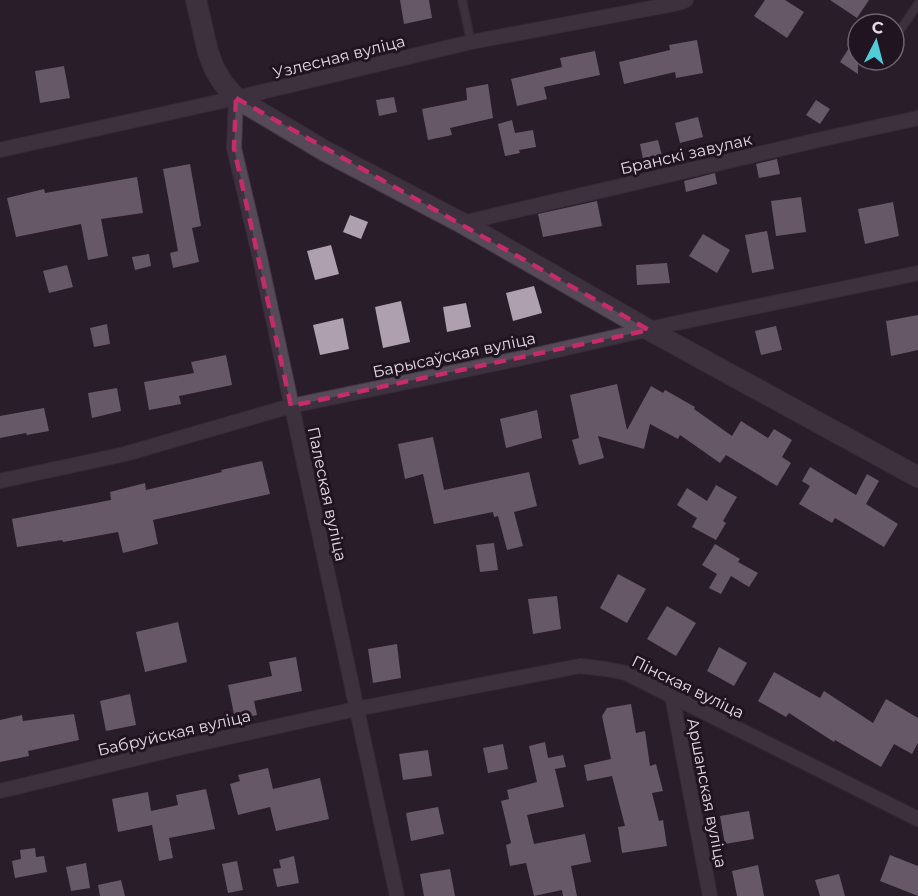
<svg xmlns="http://www.w3.org/2000/svg" width="918" height="896" viewBox="0 0 918 896" font-family="Montserrat,sans-serif">
<style>
.building{fill:#afa0af}
.lines{fill:none;stroke-linecap:round;stroke-linejoin:round}
.lane-casing{stroke:#433a44;stroke-width:10}
.street-casing{stroke:#433a44;stroke-width:16}
.secondary-casing{stroke:#433a44;stroke-width:22}
.lane{stroke:#574a58;stroke-width:7}
.street{stroke:#574a58;stroke-width:14}
.secondary{stroke:#574a58;stroke-width:20}
.marked{fill:none;stroke:#c52c69;stroke-width:4.5;stroke-dasharray:12 8;stroke-linejoin:round}
.labels{text-anchor:middle;dominant-baseline:central;stroke-width:6;stroke-linejoin:round;paint-order:stroke}
.street-label{font-size:16px;fill:#e3dbe3;stroke:#1f1420}
</style>
<rect width="100%" height="100%" fill="#291d29"/>
<path class="building" d="M400,0H429L432,18L404,24Z
M765,0H785L804,12L787,38L754,16Z
M830,0H869L857,18Z
M858,34V74L840,62Z
M697,40L703,73L676,78L675,72L624,84L619,62L670,50L669,45Z
M595,51L600,75L544,87L547,99L517,106L511,79L562,67L560,58Z
M64,66L70,98L40,103L35,71Z
M488,84L493,118L450,128L452,135L428,140L422,109L467,100L466,88Z
M394,97L397,112L379,116L376,100Z
M816,100L830,109L820,124L806,115Z
M698,117L703,137L680,143L675,123Z
M512,120L515,133L533,130L536,147L519,150L520,153L505,156L498,124Z
M658,140L663,160L644,164L640,144Z
M777,159L780,174L759,178L756,164Z
M190,164L201,226L192,228L199,262L173,268L170,253L178,251L163,169Z
M715,173L717,184L686,192L684,181Z
M137,177L143,213L101,219L108,256L88,260L81,224L16,237L7,198L44,189L45,193Z
M801,197L806,232L776,236L771,201Z
M597,201L602,226L543,237L538,214Z
M893,202L899,236L865,244L858,209Z
M350,215L368,222L361,239L343,232Z
M767,231L774,269L752,273L745,235Z
M703,234L730,250L717,273L689,256Z
M331,245L339,274L315,280L307,251Z
M149,254L151,266L135,270L132,257Z
M667,263L670,283L637,285L636,265Z
M67,265L73,287L49,293L43,271Z
M534,286L542,313L513,321L506,293Z
M401,301L410,342L383,348L375,307Z
M466,303L471,327L447,332L443,307Z
M918,315V350L891,356L886,321Z
M343,318L349,349L320,355L313,325Z
M107,324L110,344L94,347L90,328Z
M776,326L782,350L761,355L755,331Z
M226,355L232,385L179,396L181,404L149,410L144,382L194,373L191,362Z
M617,384L627,430L651,386L663,393L665,390L695,407L694,409L732,436L741,421L768,438L774,429L792,440L782,457L791,463L777,486L726,455L720,463L680,435L678,439L650,424L644,449L598,436L604,458L579,465L572,440L579,438L570,395Z
M117,388L121,411L92,418L88,393Z
M44,408L49,431L27,435L26,433L0,438V416Z
M537,410L542,438L506,448L500,419Z
M433,437L444,490L529,472L537,506L514,512L523,546L507,550L498,516L494,517L493,512L434,524L423,474L405,479L398,444Z
M262,461L270,494L153,520L158,544L123,553L118,532L63,542L62,540L17,547L12,519L111,500L110,492L145,483L146,490L222,472L221,470Z
M810,467L856,495L867,474L879,481L866,504L898,524L884,547L835,518L832,523L799,504L810,486L802,481Z
M716,485L737,497L723,521L726,523L716,540L692,527L697,518L677,505L687,488L707,501Z
M494,543L498,570L480,572L476,545Z
M715,544L740,559L738,562L758,573L749,587L731,576L721,594L709,588L717,574L702,565Z
M618,574L646,589L627,623L600,608Z
M557,596L561,629L533,634L528,599Z
M667,606L696,623L676,656L647,639Z
M178,622L187,662L145,672L136,632Z
M397,644L401,678L373,683L368,649Z
M719,647L747,663L734,686L707,671Z
M296,657L302,691L254,701L257,715L235,719L228,685L272,676L269,662Z
M774,672L820,698L824,691L873,723L886,699L918,718V743L912,754L894,744L881,767L835,740L834,742L789,713L786,717L758,701Z
M130,694L136,725L106,731L100,701Z
M631,704L636,733L645,731L650,766L656,764L663,791L652,793L659,821L663,820L667,846L622,853L618,827L625,826L612,776L587,781L584,765L611,759L602,716L607,708Z
M74,714L79,740L28,751L29,756L0,762V720L22,715L23,721Z
M545,742L548,758L563,755L566,767L555,769L564,807L527,815L534,844L585,834L591,862L571,866L577,896H563L562,890L534,896L526,863L510,866L506,845L511,843L501,801L509,799L507,790L537,782L529,746Z
M503,744L508,769L488,773L483,748Z
M428,750L432,776L403,780L399,754Z
M268,768L273,789L320,778L329,819L276,831L270,807L238,815L230,784L240,781L238,775Z
M206,789L215,829L169,838L173,858L159,861L152,825L118,832L112,799L148,792L151,811L178,805L176,795Z
M438,807L444,834L411,841L406,813Z
M749,811L754,839L725,844L720,816Z
M35,848L36,857L44,856L47,872L15,878L12,861L21,859L20,850Z
M890,855L918,866V896L880,881Z
M294,856L299,883L277,887L273,869L281,868L279,860Z
M237,861L243,890L228,893L222,864Z
M86,863L90,888L71,891L66,867Z
M758,865L764,896H737L732,871Z
M450,869L455,896H424L420,874Z
M839,874L845,896H820L815,880Z
M121,880L125,896H100L98,885Z"/>
<g class="lines">
<defs>
<path id="lane" d="M462,0L471,42
M894,39L918,4
M878,64L880,60"/>
<path id="street" d="M236,98L234,148L260,258L397,896
M0,150L236,98L471,42L679,3L686,0
M462,223L827,138L918,118
M0,481L125,454L291,406L527,357L672,324L918,273
M672,696L710,896
M0,791L183,747L356,709L580,666L606,669L626,673L918,819"/>
<path id="secondary" d="M196,0L208,52L214,68L223,83L236,98L325,151L462,223L649,330L918,477"/>
</defs>
<use href="#lane" class="lane-casing"/>
<use href="#street" class="street-casing"/>
<use href="#secondary" class="secondary-casing"/>
<use href="#lane" class="lane"/>
<use href="#street" class="street"/>
<use href="#secondary" class="secondary"/>
</g>
<path d="M0 0H918V896H0ZM236,98L649,330L291,406L234,148Z" fill="#291d29" fill-opacity=".55" fill-rule="evenodd"/>
<path class="marked" d="M236,98L649,330L291,406L234,148Z"/>
<g class="labels">
<g class="street-label">
<text transform="translate(339 57) rotate(-14)">Узлесная вуліца</text>
<text transform="translate(686 154) rotate(-13)">Бранскі завулак</text>
<text transform="translate(454 355) rotate(-12)">Барысаўская вуліца</text>
<text transform="translate(327 494) rotate(78)">Палеская вуліца</text>
<text transform="translate(688 687) rotate(26)">Пінская вуліца</text>
<text transform="translate(174 733) rotate(-13)">Бабруйская вуліца</text>
<text transform="translate(707 793) rotate(79)">Аршанская вуліца</text>
</g>
</g>
<g transform="translate(876 42) rotate(6)"><circle r="28" fill="#1f1420" stroke="#6d646e" stroke-width="1.5"/>
<path d="M0-4.5L10 22L0 15L-10 22Z" fill="#52ccd6"/>
<text y="-9" font-size="16" font-weight="bold" text-anchor="middle" fill="#e3dbe3">С</text>
</g>
</svg>
